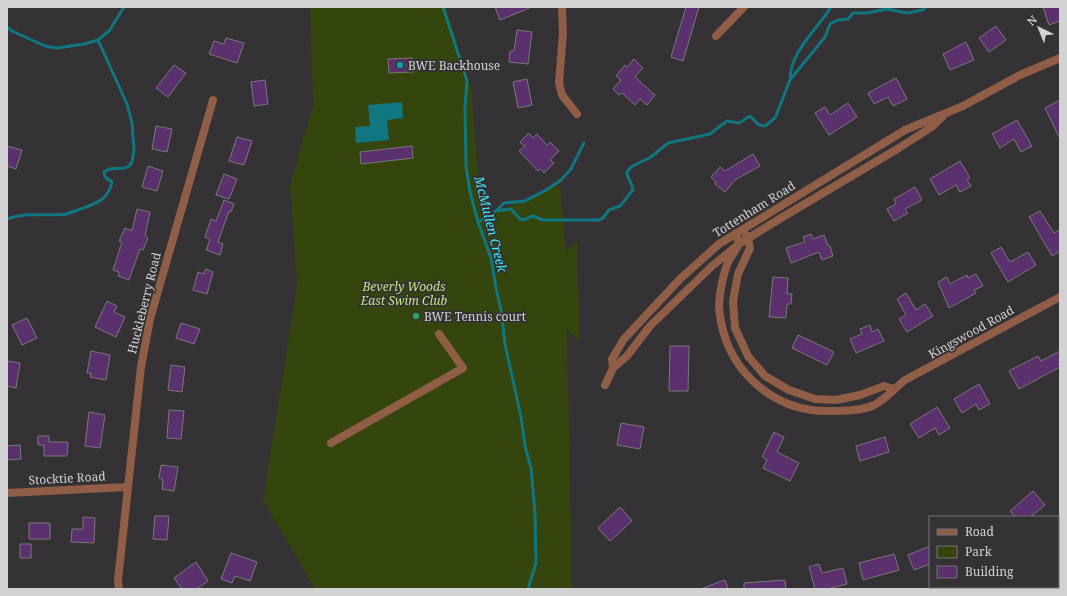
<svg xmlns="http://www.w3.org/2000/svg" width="1067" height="596" viewBox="0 0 1067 596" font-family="'Noto Serif',serif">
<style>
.green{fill:#34450e}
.water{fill:#107680}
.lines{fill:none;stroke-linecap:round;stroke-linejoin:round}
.stream{stroke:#107680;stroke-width:3}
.building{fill:#5a316c;stroke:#7a787b}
.street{stroke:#905d46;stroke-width:8}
.culture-dot{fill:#0f9aa8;stroke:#343235;stroke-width:1.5}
.leisure-dot{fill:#2e9e5b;stroke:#343235;stroke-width:1.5}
.labels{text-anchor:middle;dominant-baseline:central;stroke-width:3.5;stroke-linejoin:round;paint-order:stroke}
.poi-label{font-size:12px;fill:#d3d2d3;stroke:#343235;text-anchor:start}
.street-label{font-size:12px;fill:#d3d2d3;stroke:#343235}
.park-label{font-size:12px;font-style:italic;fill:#c1e680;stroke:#343235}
.water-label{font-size:13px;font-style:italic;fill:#3aeafb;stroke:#343235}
</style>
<rect width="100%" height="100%" fill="#343235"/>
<path class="green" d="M310,7H446L471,87L482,218L560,185L566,251L577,242L580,342L567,330L572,589H315L263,500L297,285L290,185L313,105Z"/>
<path class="water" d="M402,102L403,118L387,120L389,140L356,143L355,127L370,126L368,105Z"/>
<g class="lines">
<path class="stream" d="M443,7L467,81L465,107L466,166L470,192L478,222L491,258L496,288L501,310L505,344L521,417L525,446L531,468L535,513L536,563L528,589
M7,27L12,31L45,46L57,48L84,44L98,40L109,31L124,7
M790,80C790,51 817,30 831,7
M495,211L511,209L520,219L523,220L533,216L543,220H598L603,218L609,210L620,206L633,190C632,182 627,178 627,172L631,167L651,157L668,143L710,134L727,121L739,123L750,116L759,125L765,126L775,118L790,80L825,37L830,24L838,20L848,19L853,13H867L887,9L907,13L923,10L926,7
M7,219C26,211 46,217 66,214C71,213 76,210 81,209C97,203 108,200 112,182L105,177L104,172L109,169L125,168L129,166L132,162L134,150L132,123L127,104L98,40
M478,222L493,214L504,203L525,201L548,189L561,180L571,169L584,143"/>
</g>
<path class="building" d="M495,7H532L500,20Z
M686,7H699L683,61L671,57Z
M1043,7H1060V21L1049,25Z
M996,26L1006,40L989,52L979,38Z
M517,30L532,32L528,64L509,62L510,51H514Z
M226,38L244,43L237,63L209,54L214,41L224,44Z
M966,42L974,60L950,70L943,54Z
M412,58L413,72L389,73L388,59Z
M634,59L643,68L635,77L655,95L647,105L640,99L635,105L622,93L619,95L613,89L621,80L616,76L625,65L627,67Z
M174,65L186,73L168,97L156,88Z
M896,78L907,99L893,106L888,97L874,104L868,93Z
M527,79L532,105L518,108L513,82Z
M265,80L268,104L254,106L251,82Z
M1060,100V139L1045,108Z
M848,103L857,117L829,135L815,113L825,107L830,115Z
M1017,120L1032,146L1021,152L1014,139L1000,148L992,134Z
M156,126L172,129L167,152L152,149Z
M529,133L533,138L537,134L547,145L550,142L559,151L550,160L554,163L544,173L540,169L538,171L519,151L525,146L520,142Z
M237,137L252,141L244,165L229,161Z
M7,146L22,150L16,169L7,166Z
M412,146L413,158L361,164L360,152Z
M753,154L760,166L735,180L725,192L715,184L716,182L711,177L720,167L725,171Z
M960,161L970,178L967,180L971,186L960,192L956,185L939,195L930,179Z
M148,166L163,171L157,191L142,187Z
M224,174L237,179L229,199L216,195Z
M915,187L922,200L905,209L908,213L894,221L887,209L896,204L894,199Z
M224,200L234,204L231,212L229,211L218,242L223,244L220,255L206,250L210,239L205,237L211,219L216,221Z
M137,209L150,212L145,236L148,238L143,250L140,249L129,280L118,276L119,272L113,270L122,242L119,241L125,228L132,231Z
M1040,211L1054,233L1060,230V251L1052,256L1029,217Z
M811,234L813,239L824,235L828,246H830L833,256L822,260L819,252L791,263L786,248L805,242L803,237Z
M1001,247L1010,262L1028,252L1036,265L1008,282L991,253Z
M206,269L213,272L207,294L193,290L198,272L204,274Z
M976,274L983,286L974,290L976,293L949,308L938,282L947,277L950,284L967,275L968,278Z
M773,277L788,278L787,294H792L791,304H787L786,318L769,317Z
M906,293L916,310L925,304L933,316L907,332L899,319L906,315L897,299Z
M107,301L117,306L114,312L125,317L116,337L95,327Z
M27,318L37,338L22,345L12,325Z
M181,323L200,329L194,344L176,338Z
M870,325L872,332L878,329L884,341L856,353L850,339L862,334L860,329Z
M798,335L834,352L827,365L792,348Z
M670,346H689L688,391H669Z
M91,351L110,355L106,380L90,377L91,373H87Z
M1060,351V367L1019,389L1009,371L1038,356L1041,361Z
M7,361L20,363L16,388L7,386Z
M171,365L185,367L182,392L168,390Z
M979,384L990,404L979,410L976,404L962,413L954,399Z
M937,407L950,428L939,435L935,428L919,438L910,424Z
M169,410L184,411L181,439L167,438Z
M89,412L105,415L100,448L85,446Z
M621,423L644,427L640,449L617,445Z
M774,432L784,437L777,452L799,463L790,481L763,468L767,460L762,457Z
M38,436H49V442H68L67,456H44V445H38Z
M885,437L889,452L860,461L856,446Z
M20,445L21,459L7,460V446Z
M161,465L178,467L174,491L162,489L163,479L159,478Z
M1033,491L1045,505L1030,517H1015L1010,511Z
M620,507L632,521L610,541L598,528Z
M155,516H169L167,540L153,539Z
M83,517L95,518L94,543L71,542L72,529H83Z
M29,523H50V539H29Z
M20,544H31V558H20Z
M930,546V564L914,570L908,555Z
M231,553L257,562L250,581L235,576L232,583L221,579Z
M894,554L899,570L863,580L859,563Z
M196,562L208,581L196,589H182L174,578Z
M819,564L822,573L843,568L847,584L827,589H815L809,567Z
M725,580L728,589H704L703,588Z
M785,580L786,589H744V583Z"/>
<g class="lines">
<path class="street" d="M562,7L563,33L559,83L562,95L577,114
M716,36L744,7
M736,233L739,244C736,250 731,256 728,262C723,275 720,291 719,304C719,310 720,316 721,322C731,374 776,412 829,411C843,411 861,411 874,405C886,399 895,388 905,380L1060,297
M746,235L748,238L750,248L738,274L733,301L735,328L748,356L765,376L789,390L815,399L836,400L860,395L884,386L894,389
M613,368L612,359L624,339L680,279L719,244L905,130L963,106L1020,75L1060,58
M605,385L613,368L627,356L650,326L712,266L739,244L781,218L899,148L933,126L943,116
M331,443L463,368L439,334
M7,493L127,487
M1058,552L1060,550
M119,589L118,580L141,367L150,319L213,100
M992,589L999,587"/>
</g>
<circle class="culture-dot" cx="400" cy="65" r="4"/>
<circle class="leisure-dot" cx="416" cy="316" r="4"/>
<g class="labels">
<g class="poi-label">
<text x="408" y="65">BWE Backhouse</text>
<text x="424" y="316">BWE Tennis court</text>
</g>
<g class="street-label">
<text transform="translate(754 209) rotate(-32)">Tottenham Road</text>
<text transform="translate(144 303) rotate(-76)">Huckleberry Road</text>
<text transform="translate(971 332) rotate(-29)">Kingswood Road</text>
<text transform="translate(67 478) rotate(-3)">Stocktie Road</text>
</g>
<g class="park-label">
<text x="404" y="286">Beverly Woods<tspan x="404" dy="14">East Swim Club</tspan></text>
</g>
<g class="water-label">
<text transform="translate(491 224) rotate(76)">McMullen Creek</text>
</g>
</g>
<rect width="1067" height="596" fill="none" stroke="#d3d2d3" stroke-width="16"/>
<rect x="929" y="516" width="130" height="72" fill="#343235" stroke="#747274"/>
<rect x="937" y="529" width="20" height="6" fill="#905d46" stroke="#747274"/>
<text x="965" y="536" font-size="12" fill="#d3d2d3">Road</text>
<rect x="937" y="546" width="20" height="12" fill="#34450e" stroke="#747274"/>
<text x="965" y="556" font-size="12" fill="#d3d2d3">Park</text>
<rect x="937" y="566" width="20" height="12" fill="#5a316c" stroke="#747274"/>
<text x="965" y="576" font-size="12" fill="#d3d2d3">Building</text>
<g transform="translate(1039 28) rotate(317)" stroke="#343235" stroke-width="3" paint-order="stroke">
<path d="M0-3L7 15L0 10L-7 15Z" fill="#d3d2d3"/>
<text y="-6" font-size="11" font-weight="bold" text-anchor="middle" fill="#d3d2d3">N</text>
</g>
</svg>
